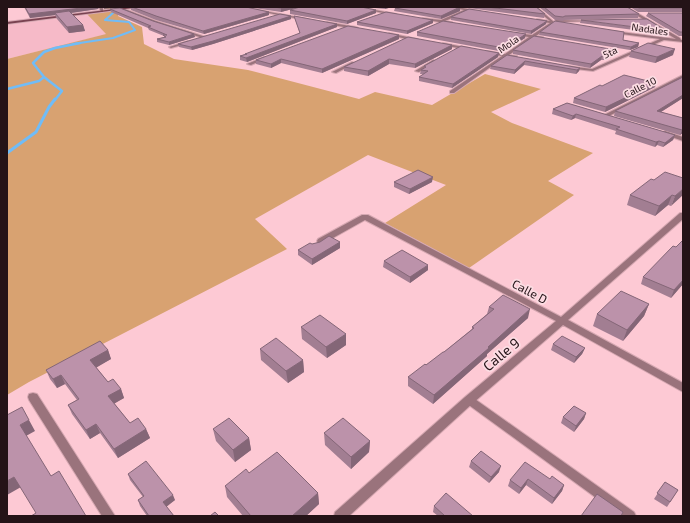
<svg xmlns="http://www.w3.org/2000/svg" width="690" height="523" viewBox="0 0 690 523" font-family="'Exo 2',sans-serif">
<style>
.built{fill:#f6bac8}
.green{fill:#d8a271}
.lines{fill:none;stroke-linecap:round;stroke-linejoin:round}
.stream-far2{stroke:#70bcf7;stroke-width:2}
.stream-far1{stroke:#70bcf7;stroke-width:2.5}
.stream{stroke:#70bcf7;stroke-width:3}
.lane-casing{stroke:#d6a8b2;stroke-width:2}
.street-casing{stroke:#d6a8b2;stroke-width:2}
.secondary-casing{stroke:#d6a8b2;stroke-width:2}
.lane{fill:#9a737c;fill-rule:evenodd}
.street{fill:#9a737c;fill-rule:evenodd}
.secondary{fill:#794251;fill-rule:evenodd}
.wall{fill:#a27e92}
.shaded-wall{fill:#846677}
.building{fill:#bc92aa;stroke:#846677}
.labels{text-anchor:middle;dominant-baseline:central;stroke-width:3.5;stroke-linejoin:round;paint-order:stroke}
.far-street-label{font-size:10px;fill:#241317;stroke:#fcdce3}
.street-label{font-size:12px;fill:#241317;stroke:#fcdce3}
.near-street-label{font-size:14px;fill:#241317;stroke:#fcdce3}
</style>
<rect width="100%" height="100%" fill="#fdc9d4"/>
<path class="built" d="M88,15L107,34L7,59V25Z"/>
<path class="green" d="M104,7H120L118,16L142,27L144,44L174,59L248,70L359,99L375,92L432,105L485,74L541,89L491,112L512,123L593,153L548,181L574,195L469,268L385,223L446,185L368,155L255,219L287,249L29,382L7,395V59L106,34L86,13L104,11Z"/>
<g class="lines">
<path class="stream-far2" d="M73,44L113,38L135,30L129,22L105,20L113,13L115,7"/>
<path class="stream-far1" d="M44,77L62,91L55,100
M7,89L39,81L44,77L33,63L44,52L55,48L80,43"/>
<path class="stream" d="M7,153L36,132L49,107L55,99"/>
<defs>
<path id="lane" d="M469,396L472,397L634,512L636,516H621L466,403L464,400L466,397Z"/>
<path id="street" d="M99,7H103V12H101Z
M237,7H244L307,19L305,20Z
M352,7H359L396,14L394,15Z
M449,7H457L480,11L478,12L468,11L445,21L452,22L451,24L421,19L423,18L441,20L464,10Z
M533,7H537L554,22L556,20L593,21L557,22L564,23L563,25L553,24L536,36L543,37V39L533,38L509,55L517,56V58L506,56L454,93H450V91L502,56L487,53V51L505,54L529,37L515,35V33L532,35L550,23L536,21L537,19L550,21Z
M623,7H627L680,38L681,40H683V42L664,40L593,71L567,68V66H569L592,69L660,39L614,33L613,31L676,39Z
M122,8L156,21L206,37L203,38L154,23L121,10Z
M327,22L356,27L358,28L356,29L326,24Z
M389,33L417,39L419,40L417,41L388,35Z
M188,41L189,43L171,48L169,47Z
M443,43L469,48L471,49L469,50L442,45Z
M264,57L267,58L251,65L247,64Z
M433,60L436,61L419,72L415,71Z
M352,62L355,63L336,73L332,72Z
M683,75V78L607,117L602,116Z
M665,131L683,137V141L663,134L662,133Z
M680,213H683V219L568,320L683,383V392L563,325L473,403L349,516H334L335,512L465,397L556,321L365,220L324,243H318L317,241L318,239L362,215H368L561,317Z
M33,393L37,394L115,516H102L29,400L28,397L29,394Z"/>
<path id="secondary" d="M131,7H141L7,24V22Z"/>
</defs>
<use href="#lane" class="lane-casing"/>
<use href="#street" class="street-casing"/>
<use href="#secondary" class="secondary-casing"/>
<use href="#lane" class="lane"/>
<use href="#street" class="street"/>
<use href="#secondary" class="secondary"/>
</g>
<path class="wall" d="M24,7H99L98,9L71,13L83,25L85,31L69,33L57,19L55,15L30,18Z
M131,7L269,12V15L204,34L156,20L131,10Z
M248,7H300L281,12Z
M364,7H392L385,9Z
M460,7V11L441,19L394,11L395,8Z
M461,7H536L545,14L544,18Z
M539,7H627L639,14L638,18L564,20L563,21L555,20Z
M630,7H683V12H638Z
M110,9L194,34L195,37L169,45L157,42V39L164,37V36L149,30L148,28L111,12Z
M290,10L376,13L347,24L290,14Z
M648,13H683V36H679L646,16Z
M291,16V19L213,44L192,50L179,47L178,44Z
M294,16L337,27L247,62L240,60V56L245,54L300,34Z
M451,17L546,24L531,34L451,20Z
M433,20V23L407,34L357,25V22Z
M581,20L666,31L665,34L580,23Z
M417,32L525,38L504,52L417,36Z
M540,32L623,40L639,43L638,47L630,50L539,35Z
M399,35V39L322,73L281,63L271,68L256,64V60Z
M452,45V49L415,68L389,64L368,76L344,71V67Z
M513,50L615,54L606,60H601L590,68L513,54Z
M631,51L673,55L655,63L629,57Z
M499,53L498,57L452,88L419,81V77L424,74H420L421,70L424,68V66Z
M507,55L580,68L579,71L576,74L524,65L514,74L490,69L491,66Z
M683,77V98L661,112L683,118V133L680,135L614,116L615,111Z
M656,83L655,87L605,112L573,103L574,98L602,86Z
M567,103L675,135L673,140L663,147L657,145L655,147L615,134L616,131L575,118L571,120L552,114L553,109Z
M683,178L671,206L668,205L655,216L627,205L630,195L654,180Z
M394,182H432L409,194L394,187Z
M340,242V248L312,265L298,255V250L312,244Z
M384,261L428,270L410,283L383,267Z
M643,277L683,284L671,298L641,284Z
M649,304L644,316L623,341L593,326L597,314Z
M489,307L528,318L487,354V356L433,404L408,386V377L426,365L444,352L472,329V327L487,314Z
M301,327L346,334V345L327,358L302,339Z
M553,344L585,348L582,354L574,363L551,350Z
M260,349L303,360L304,372L288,383L261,360Z
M108,350L111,359L96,367L108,382L121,389L124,398L114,403L130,423L146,429L150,438L118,458L100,433L90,439L72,414L68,405L77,400L65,384L57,388L50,379L46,370Z
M586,413L584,419L574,432L561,423L563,417Z
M213,429L249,438L251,450L235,462L216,441Z
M324,433L370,441L369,452L351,469L325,445Z
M471,461L499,472L489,483L469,467Z
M249,473L318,493L319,504L306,516H243L227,497L225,486Z
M128,474L175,500L166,506L174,516H147L140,506L138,500L143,497L130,480Z
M550,479L564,485L562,491L552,504L526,485L519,494L508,486L510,480Z
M665,482L678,490L667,507L654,499Z
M434,506L473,516H438L433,512Z"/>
<path class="shaded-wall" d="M90,7H99L98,9L56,15L55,13V15L30,18L29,14Z
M104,7H124L104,9Z
M286,7H300L281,12V8Z
M385,7H392L385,9Z
M460,7V11L441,19V16Z
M376,10V13L347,24V21Z
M269,12V15L204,34L203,31Z
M291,16V19L213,44L192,50L191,47Z
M433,20V23L407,34V31Z
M547,21L546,24L531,34V31Z
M337,24V27L247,62L246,58Z
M83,25L85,31L69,33L67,27Z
M194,34L195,37L169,45V42Z
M526,34L525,38L504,52V48Z
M399,35V39L322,73V69Z
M639,43L638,47L630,50L631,47Z
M452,45V49L415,68V64Z
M675,49L673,55L655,63L657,57Z
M616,50L615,54L606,60L607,57Z
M499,53L498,57L452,88L453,84Z
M602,56L601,60L590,68L591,64Z
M281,59V63L271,68V64Z
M389,59V64L368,76V71Z
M525,61L524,65L514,74L515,70Z
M580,68L579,71L576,74L577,70Z
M656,83L655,87L605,112L606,107Z
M683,95V98L656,115L657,111Z
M576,114L575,118L571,120L573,116Z
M683,129V133L680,135L682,130Z
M675,135L673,140L663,147L665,143Z
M659,141L657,145L655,147L656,142Z
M433,177L432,182L409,194L410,189Z
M683,189V195L671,206L675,196Z
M672,195L668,205L655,216L659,206Z
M340,242V248L312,265V259Z
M428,265V270L410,283V277Z
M683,280V284L671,298L674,290Z
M649,304L644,316L623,341L627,330Z
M530,309L528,318L487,354V356L433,404L434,395Z
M346,334V345L327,358L326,347Z
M585,348L582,354L574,363L576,357Z
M108,350L111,359L94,369L90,360Z
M303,360L304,372L288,383L286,371Z
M61,375L65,384L57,388L53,379Z
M121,389L124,398L112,405L108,396Z
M586,413L584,419L574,432L576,426Z
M29,420L35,431L26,436L20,425Z
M96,424L100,433L90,439L86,430Z
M146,429L150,438L118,458L114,449Z
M249,438L251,450L235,462L233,450Z
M370,441L369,452L351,469V457Z
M501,466L499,472L489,483L491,477Z
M14,477L21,487L7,495V481Z
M528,479L526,485L519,494L521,488Z
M564,485L562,491L552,504L554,498Z
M318,493L319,504L306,516H292Z
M173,495L175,500L165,508L163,502Z"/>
<path class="building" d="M25,7H90L29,14Z
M132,7H246L269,12L203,31L156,16Z
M273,7H286L281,8Z
M300,7H361L376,10L347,21L290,10Z
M397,7H460L441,16L395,8Z
M487,7H536L545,14Z
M544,7H627L639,14L565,16L563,17L555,16Z
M637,7H683V8H639Z
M120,8L153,21L194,34L169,42L157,39L166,37L163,35H167L148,27L151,26L110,9Z
M469,9L547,21L531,31L451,17Z
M69,11L83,25L67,27L55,13Z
M386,12L433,20L407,31L357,22Z
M648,13H683V32H680Z
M280,14L291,16L213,41L191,47L178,44Z
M294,16L337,24L246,58L240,56L247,54H245L300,33Z
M647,19L666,31L581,20Z
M443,21L526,34L504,48L417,32Z
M555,21L624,32L623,40L639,43L631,47L540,32Z
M348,26L399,35L322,69L281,59L271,64L256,60Z
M534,36L616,50L607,57L602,56L591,64L513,50Z
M408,37L452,45L415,64L389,59L368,71L344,67Z
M648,43L675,49L657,57L631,51Z
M461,46L499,53L453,84L419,77L428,71L421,70L426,67L424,66Z
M507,55L580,68L577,70L525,61L515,70L491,66Z
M624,75L656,83L606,107L574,98L600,85L602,86Z
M683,77V95L657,111L683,118V129L682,130L615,111Z
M567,103L675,135L665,143L659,141L656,142L616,129L620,127L576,114L573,116L553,109Z
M418,170L433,177L410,189L394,182Z
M665,172L683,178V189L675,196L672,195L659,206L630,195L651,179L654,180Z
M329,236L340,242L312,259L298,250L310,243L312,244L320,242Z
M682,241H683V280L674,290L643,277L673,246L676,247Z
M402,250L428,265L410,277L384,261Z
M621,291L649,304L627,330L597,314Z
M503,295L530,309L488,347L489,348L434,395L408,377L425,364L426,365L443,352H444L474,328L472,327L494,309L489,307Z
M320,315L346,334L326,347L301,327Z
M562,336L585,348L576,357L553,344Z
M276,338L303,360L286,371L260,349Z
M100,341L108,350L90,360L108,382L113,379L121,389L108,396L130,423L138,418L146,429L114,449L96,424L86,430L68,405L79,399L61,375L53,379L46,370Z
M574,406L586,413L576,426L563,417Z
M22,407L29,420L20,425L51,476L59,471L86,516H31L36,513L14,477L7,481V415Z
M229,418L249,438L233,450L213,429Z
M343,418L370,441L351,457L324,433Z
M481,451L501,466L491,477L471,461Z
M277,452L318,493L292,516H251L225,486L246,469L249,473Z
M146,461L173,495L163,502L174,516H149L138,500L144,496L128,474Z
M525,462L550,479L552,476L564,485L554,498L528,479L521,488L510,480Z
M665,482L678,490L670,502L657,493Z
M446,493L473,516H445L434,506Z
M597,494L623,512L621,516H581Z
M215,512L219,516H210Z"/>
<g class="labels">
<g class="far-street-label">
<text transform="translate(650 29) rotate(8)">Nadales</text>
<text transform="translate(508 44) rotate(-35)">Mola</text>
<text transform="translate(610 52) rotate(-25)">5ta</text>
<text transform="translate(640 87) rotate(-27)">Calle 10</text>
</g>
<g class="street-label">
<text transform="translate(530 291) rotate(28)">Calle D</text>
</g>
<g class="near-street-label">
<text transform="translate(501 354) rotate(-40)">Calle 9</text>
</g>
</g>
<rect width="690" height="523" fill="none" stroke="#241317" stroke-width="16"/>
</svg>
